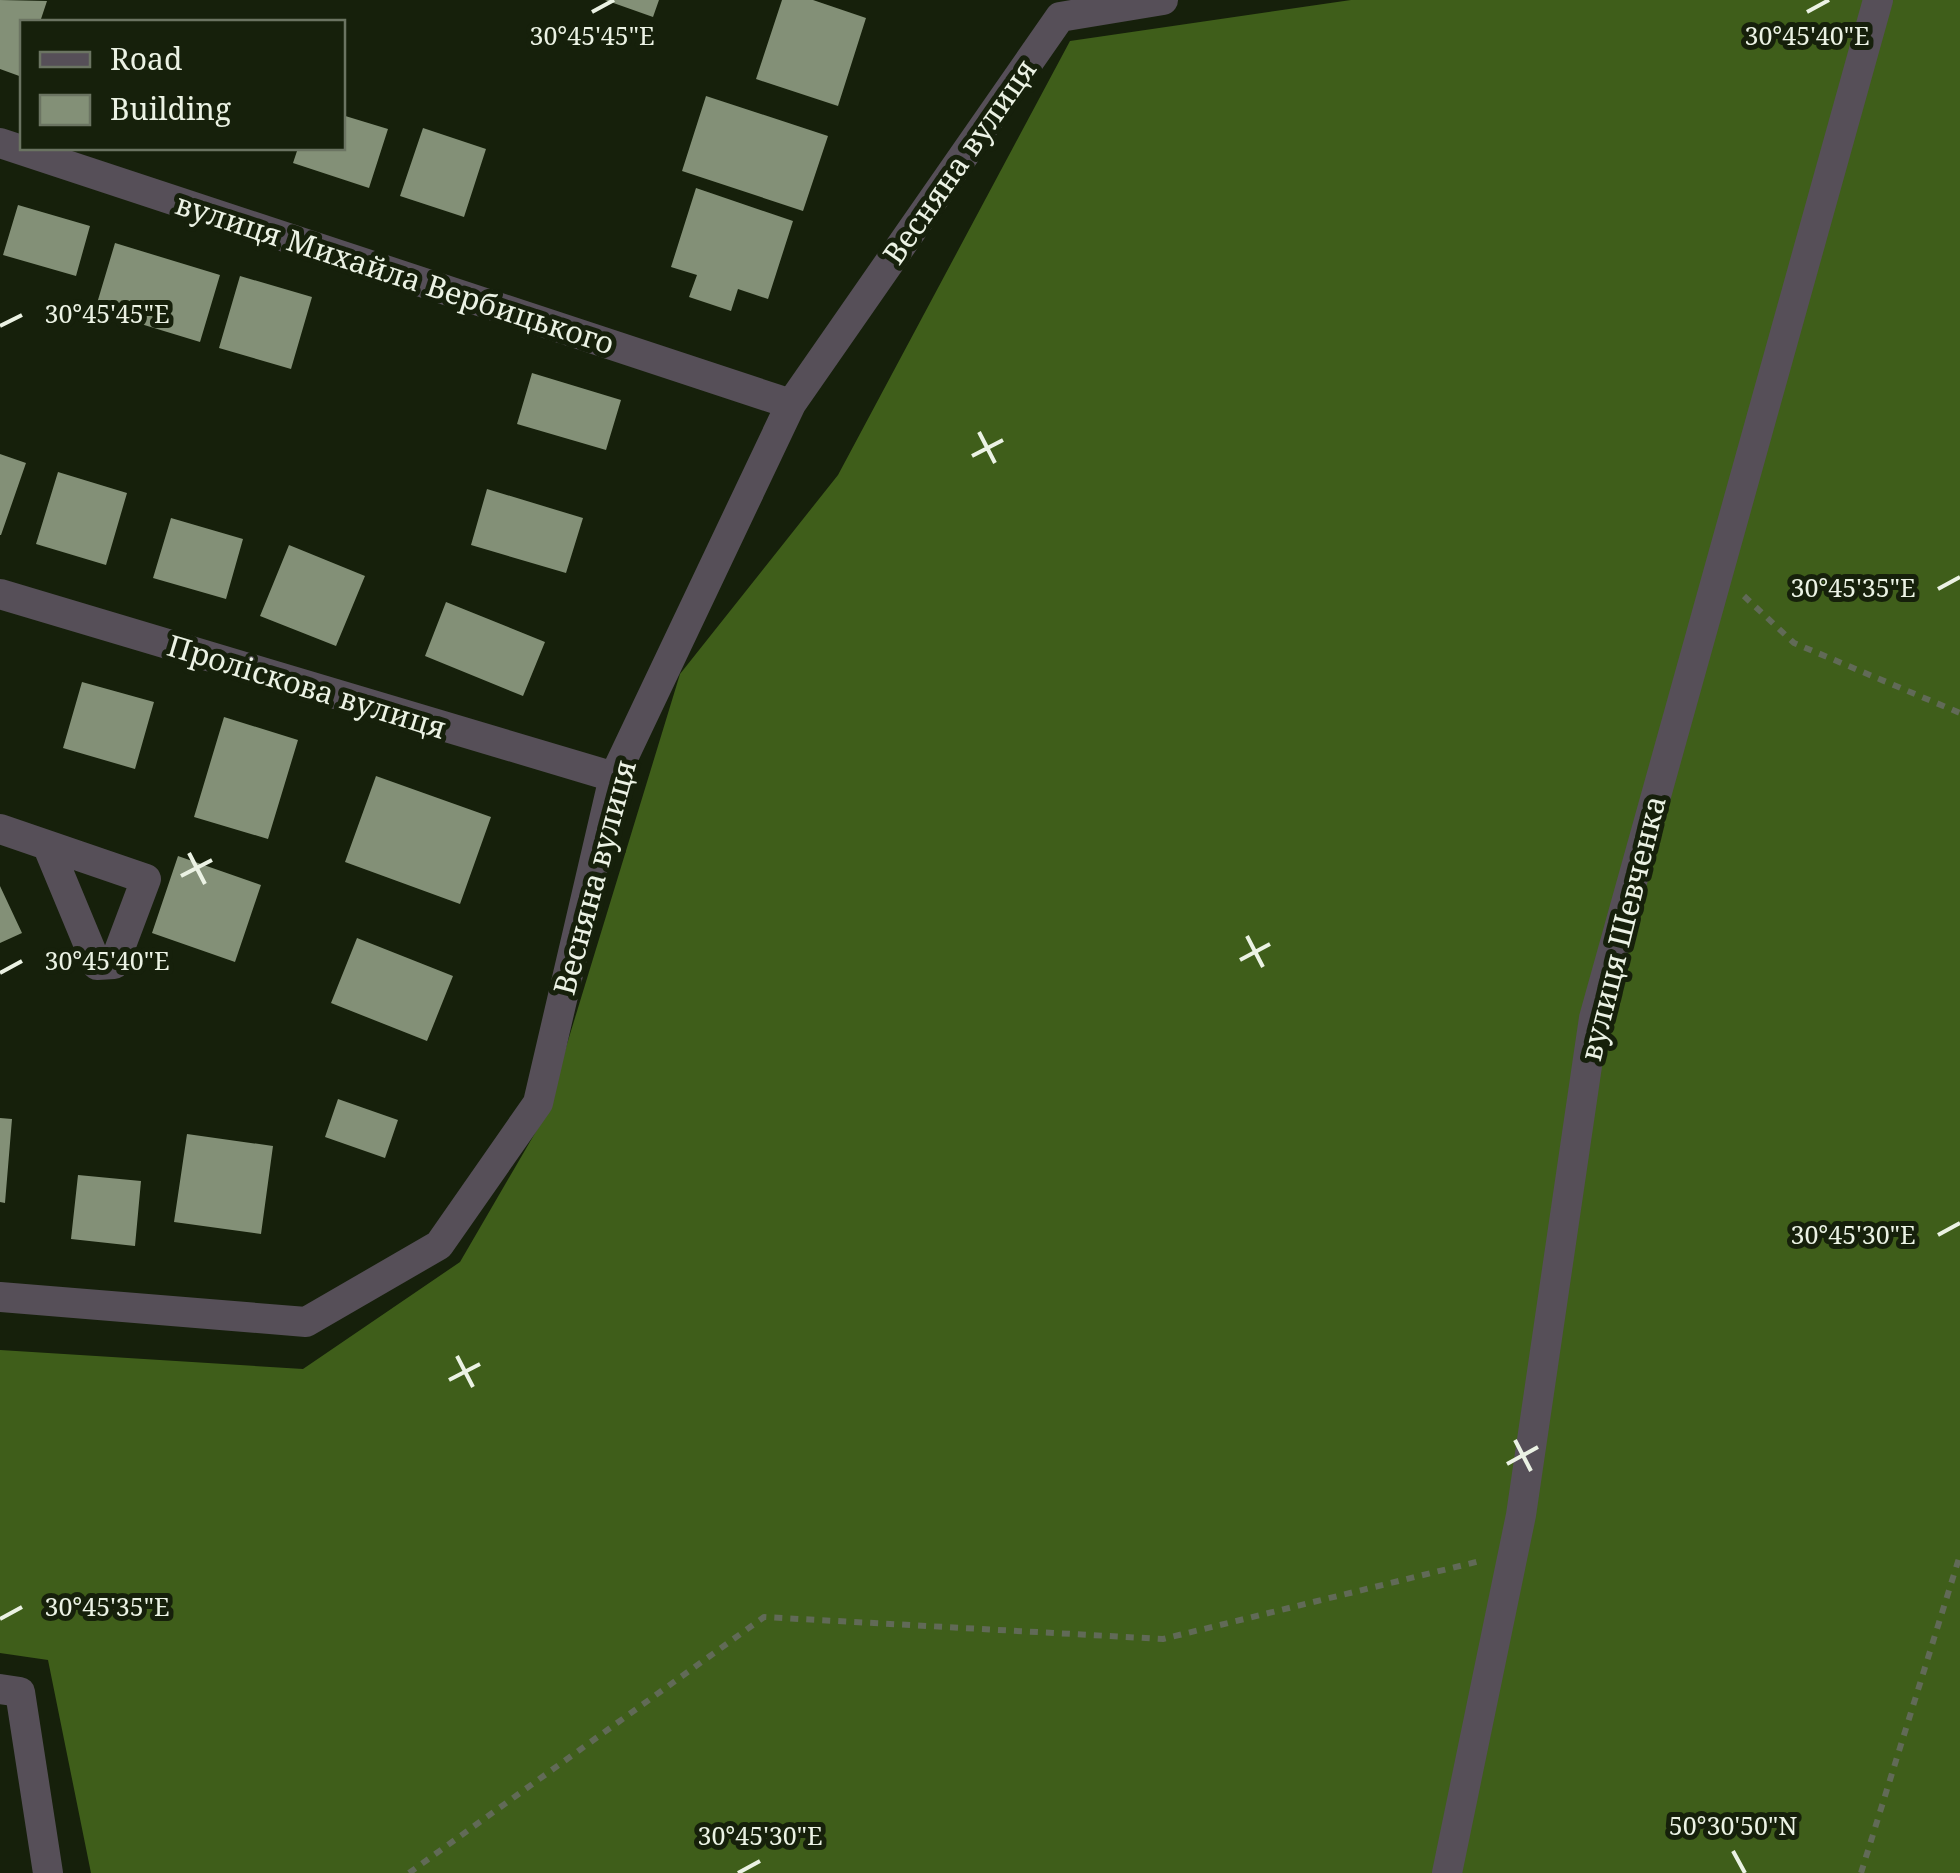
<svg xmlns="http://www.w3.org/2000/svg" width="1960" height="1873" viewBox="0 0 1960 1873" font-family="'Noto Serif',serif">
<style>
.forest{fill:#3f5e1a}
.building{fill:#839077}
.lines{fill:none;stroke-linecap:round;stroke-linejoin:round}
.path{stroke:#616a57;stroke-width:6;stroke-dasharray:8 8;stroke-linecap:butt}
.minor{stroke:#564f58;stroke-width:30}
.ticks{fill:none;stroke:#ebf2e4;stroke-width:4}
.labels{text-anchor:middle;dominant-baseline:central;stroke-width:10;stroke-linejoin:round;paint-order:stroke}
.street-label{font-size:30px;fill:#ebf2e4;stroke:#16200b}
.ticks-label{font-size:25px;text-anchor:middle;fill:#ebf2e4;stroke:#16200b;stroke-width:10;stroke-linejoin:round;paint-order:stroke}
</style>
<rect width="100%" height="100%" fill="#16200b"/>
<path class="forest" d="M1351,0H1960V1873H91L48,1660L0,1653V1350L303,1369L460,1262L545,1116L680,674L838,475L1070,41Z"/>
<path class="building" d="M0,0L47,1L40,22H22V77L0,69Z
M605,0H659L653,17Z
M782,0H813L866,18L838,106L756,79Z
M706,96L828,136L803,211L682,171Z
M342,115L388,129L369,188L293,163L298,148H342Z
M423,128L486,149L464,217L400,196Z
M696,188L793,221L768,299L738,289L731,311L689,297L697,275L671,267Z
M18,205L90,226L76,276L3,255Z
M115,243L220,275L200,342L95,310Z
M240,276L312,297L291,369L219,348Z
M532,373L621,400L606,450L517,424Z
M0,454L26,463L1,535H0Z
M58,472L127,493L106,565L36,544Z
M487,489L583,518L566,573L471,545Z
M171,518L243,539L226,599L153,578Z
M289,545L365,576L336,646L260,616Z
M446,602L545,642L523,696L425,656Z
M82,682L154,702L135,769L63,748Z
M224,717L298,740L268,839L194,817Z
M376,776L491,817L460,904L345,862Z
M178,856L261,885L235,962L152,933Z
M0,886L22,933L0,943Z
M357,938L453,976L427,1041L331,1003Z
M338,1099L398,1120L385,1158L325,1137Z
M0,1118L12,1119L5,1203L0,1202Z
M187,1134L273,1146L261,1234L174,1222Z
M78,1175L141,1181L135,1246L71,1239Z"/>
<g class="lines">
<path class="path" d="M1744,596L1794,643L1960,713
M409,1873L764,1617L1163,1639L1480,1561
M1861,1873L1960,1555"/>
<path class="minor" d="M1060,17L1163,0
M0,143L791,404
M0,594L614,777
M0,829L146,879L114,964L97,965L48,847
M0,1297L306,1322L439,1245L538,1103L614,777L791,404L1060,17
M0,1689L20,1692L48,1873
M1447,1873L1521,1515L1594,1018L1878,0"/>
</g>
<path class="ticks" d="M592,12L614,0M1807,12L1829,0M0,326L22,315M979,432L995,463M972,456L1003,440M1938,589L1960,577M189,853L205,884M181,876L212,860M1247,936L1263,967M1240,960L1270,944M0,973L22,961M1938,1235L1960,1223M457,1356L473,1387M449,1380L480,1364M1515,1440L1531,1471M1507,1464L1538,1447M0,1619L22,1607M1733,1851L1745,1873M738,1873L760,1861"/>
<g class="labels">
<g class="street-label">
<text transform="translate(959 161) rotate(-55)">Весняна вулиця</text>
<text transform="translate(395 273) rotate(18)">вулиця Михайла Вербицького</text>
<text transform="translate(307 686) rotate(17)">Проліскова вулиця</text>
<text transform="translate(594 877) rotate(-75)">Весняна вулиця</text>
<text transform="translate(1622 928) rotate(-76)">вулиця Шевченка</text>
</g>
</g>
<g class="ticks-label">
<text x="1807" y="45">30°45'40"E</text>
<text x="592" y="45">30°45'45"E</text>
<text x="107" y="323">30°45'45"E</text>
<text x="1853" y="597">30°45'35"E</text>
<text x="107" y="970">30°45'40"E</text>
<text x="1853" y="1244">30°45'30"E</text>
<text x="107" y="1616">30°45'35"E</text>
<text x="1733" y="1835">50°30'50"N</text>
<text x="760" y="1845">30°45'30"E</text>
</g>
<rect x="20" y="20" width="325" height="130" fill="#16200b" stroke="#6b7462" stroke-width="2.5"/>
<rect x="40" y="52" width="50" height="15" fill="#564f58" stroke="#6b7462" stroke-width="2.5"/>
<text x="110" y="70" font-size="30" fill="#ebf2e4">Road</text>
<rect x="40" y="95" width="50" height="30" fill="#839077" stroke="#6b7462" stroke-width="2.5"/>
<text x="110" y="120" font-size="30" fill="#ebf2e4">Building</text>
</svg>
